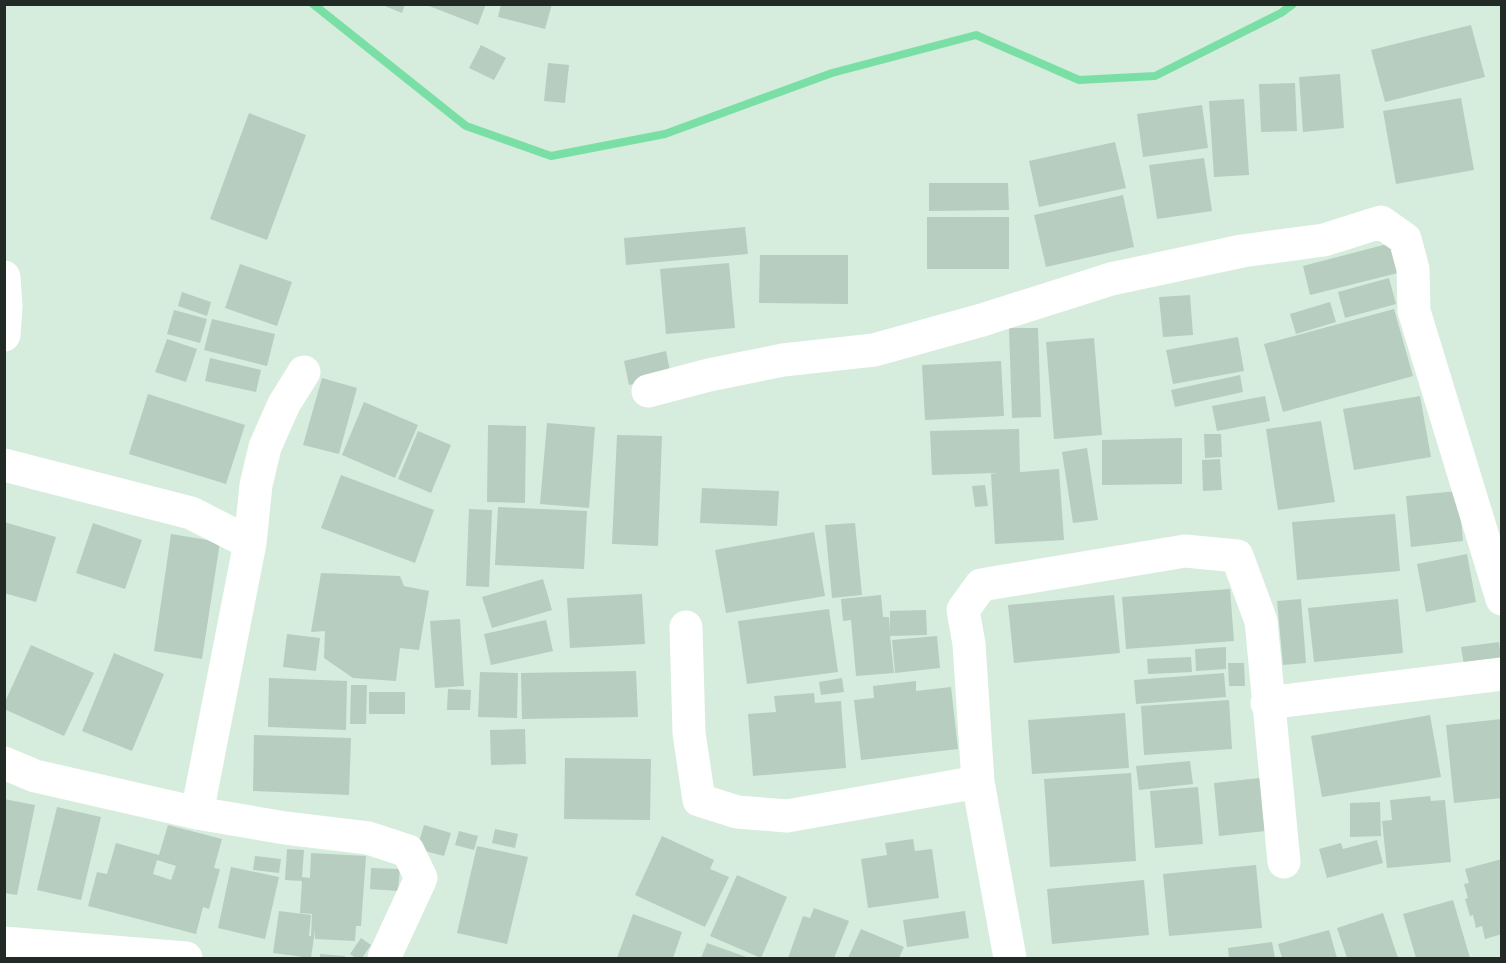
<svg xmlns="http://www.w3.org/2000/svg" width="1506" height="963" viewBox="0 0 1506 963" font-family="'Archivo Narrow',sans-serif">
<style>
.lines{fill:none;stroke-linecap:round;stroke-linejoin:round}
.stream{stroke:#7adfa5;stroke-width:8}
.building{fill:#b7cdbf;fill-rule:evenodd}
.minor{stroke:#fff;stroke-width:33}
</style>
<rect width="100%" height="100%" fill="#d6ecdd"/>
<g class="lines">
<path class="stream" d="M313,4L466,126L551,156L665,134L832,73L976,35L1079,80L1155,76L1281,13L1293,4"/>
</g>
<path class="building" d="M380,4H405L402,13Z
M424,4H486L478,25Z
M501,4H552L545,29L498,17Z
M1471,25L1485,77L1385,102L1371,50Z
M481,45L506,58L494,80L469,68Z
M548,63L569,65L565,103L544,101Z
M1340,74L1344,128L1303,132L1299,77Z
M1295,83L1297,131L1261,132L1259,84Z
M1461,98L1474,170L1396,184L1383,111Z
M1244,99L1249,175L1214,177L1209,101Z
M1202,105L1208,148L1143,157L1137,114Z
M249,113L306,135L267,240L210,219Z
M1115,142L1126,188L1039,207L1029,161Z
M1204,158L1212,211L1157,219L1149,165Z
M929,183H1008L1009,210L929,211Z
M1123,195L1134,247L1046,267L1034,215Z
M927,217H1009V269H927Z
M745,227L748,254L626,265L624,238Z
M1391,243L1398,273L1310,295L1303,266Z
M760,255H848V304L759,303Z
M729,263L735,328L666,334L660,269Z
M240,264L292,282L277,326L225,308Z
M1389,278L1396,304L1345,318L1338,292Z
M182,292L211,302L207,316L178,306Z
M1190,295L1193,335L1163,337L1159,297Z
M1330,302L1336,322L1296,334L1290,314Z
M1394,309L1413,376L1283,412L1264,344Z
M174,310L207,319L200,343L167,334Z
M212,319L275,334L267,366L204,350Z
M1009,328H1038L1041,417L1012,418Z
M1238,337L1244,371L1173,384L1166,350Z
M1094,338L1102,435L1054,439L1046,342Z
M167,339L197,349L186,382L155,372Z
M666,351L671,376L629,385L624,361Z
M210,358L261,370L256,392L205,381Z
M1001,361L1004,416L925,420L922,365Z
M1240,375L1243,392L1175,407L1171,390Z
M322,378L357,388L339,454L303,445Z
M148,394L245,425L226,484L129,454Z
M1265,396L1270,421L1217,431L1212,406Z
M1420,396L1431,457L1354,470L1343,409Z
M364,402L418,425L395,478L342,455Z
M1321,421L1335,502L1278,510L1266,429Z
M547,423L595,427L589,508L540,504Z
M488,425L526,426L525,503L487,502Z
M1019,429L1020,472L1059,469L1064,540L995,544L991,474L997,473L932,475L930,431Z
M418,431L451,445L431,493L398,479Z
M1204,434H1221L1222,457L1205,458Z
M617,435L662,436L658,546L612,544Z
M1182,438V484L1102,485V440Z
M1087,448L1098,520L1073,523L1062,452Z
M1220,459L1222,490L1203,491L1202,460Z
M341,475L434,510L415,563L321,528Z
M985,485L988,506L975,507L972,486Z
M702,488L779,491L777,526L700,523Z
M1458,491L1463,541L1411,547L1406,496Z
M498,507L587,511L584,569L495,565Z
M469,509L492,510L489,587L466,586Z
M1395,514L1400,571L1297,580L1292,522Z
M4,522L56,537L36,602L4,593Z
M93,523L142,540L125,589L76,573Z
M855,523L862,595L832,598L825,525Z
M814,532L825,596L726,613L715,550Z
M171,534L220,542L202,659L154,651Z
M1467,554L1476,602L1426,612L1417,564Z
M321,573L400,576L404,586L429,591L419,650L400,648L396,681L353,678L324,658L325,631L311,632Z
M543,579L552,610L492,628L482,597Z
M1230,589L1234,641L1126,649L1122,597Z
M642,594L645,644L570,648L567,598Z
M881,595L883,617H889L890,632V611L926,610L927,635L890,636L894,673L856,676L851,620L843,621L841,599Z
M1114,595L1120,653L1014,663L1008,605Z
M1301,599L1306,663L1283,665L1277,601Z
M1398,599L1403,653L1314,662L1308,608Z
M829,609L838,672L747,684L738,621Z
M460,619L464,686L435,688L430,621Z
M546,620L553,651L491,665L484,634Z
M287,634L320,638L316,671L283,667Z
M937,636L940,668L895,673L892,640Z
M1499,642L1501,659L1464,665L1461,647Z
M31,645L94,673L64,736L4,709V704Z
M1226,647V669L1196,671L1195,649Z
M114,653L164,674L132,751L82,731Z
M1191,657L1192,672L1148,674L1147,659Z
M1228,663H1244L1245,686H1229Z
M636,671L638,717L522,719L521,673Z
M480,672L518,673L517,718L478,717Z
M1224,673L1226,697L1136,704L1134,680Z
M269,678L347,681L346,730L268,727Z
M842,678L844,692L821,695L819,682Z
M916,681V691L951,687L958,749L861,760L854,700L874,698L873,686Z
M351,685H367L366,724H350Z
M448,689L471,690L470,710H447Z
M369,692H405V714H369Z
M814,693L815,703L841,701L846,768L753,776L748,714L776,712L774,696Z
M1229,700L1232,749L1144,755L1141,706Z
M1125,713L1129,768L1032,774L1028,720Z
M1430,715L1441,777L1322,797L1311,736Z
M1502,719V798L1454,803L1446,725Z
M525,729L526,764L491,765L490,730Z
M254,735L351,738L349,795L253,791Z
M565,758L651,759L650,820L564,819Z
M1190,761L1193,784L1139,790L1136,766Z
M1131,773L1136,861L1050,867L1044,779Z
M1260,778L1266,831L1219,836L1214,783Z
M1198,787L1203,844L1155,848L1150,791Z
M1430,796L1431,801L1445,800L1451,862L1387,868L1382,821L1392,820L1390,800Z
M4,799L35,805L17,895L4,893Z
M1380,802L1381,836L1350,837V803Z
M57,807L101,817L81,900L37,890Z
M168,825L222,839L214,868L220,869L209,909L203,907L196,934L88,906L97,872L107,874L116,843L159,855ZM157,860L176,866L171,880L153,874Z
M424,825L451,833L444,856L417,849Z
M495,829L518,834L515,848L492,843Z
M459,831L478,836L474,850L455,845Z
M662,836L714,860L710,869L729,877L705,927L635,895Z
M913,839L915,851L932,849L939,898L868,908L861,859L887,855L885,843Z
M1377,840L1383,863L1327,878L1319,849L1341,843L1343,849Z
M477,846L528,857L507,944L457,933Z
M287,849L304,850L302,877L310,878L311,853L366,856L361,926H356L355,941L315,939V930L311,958L273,953L279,911L311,915L309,936H311L312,914L300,913L302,881L285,880Z
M255,856L281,859L279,873L253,870Z
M1502,859V934L1485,939L1482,926L1476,928L1473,915L1470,916L1465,899L1468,898L1464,884L1469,883L1465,869Z
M1256,865L1262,928L1169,936L1163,874Z
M231,867L279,877L265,939L218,928Z
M371,868L400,869L398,891L370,889Z
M737,875L787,897L761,958L710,936Z
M1144,880L1149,935L1052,944L1047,889Z
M1453,900L1470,958H1416L1403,914Z
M814,908L849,921L834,958H788L803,916L810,918Z
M965,911L969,938L907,947L903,920Z
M1383,913L1398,958H1347L1337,928Z
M633,914L682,932L673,958H617Z
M861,929L904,947L899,958H848Z
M1329,930L1337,958H1282L1278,944Z
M361,938L371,945L362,958H356L350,954Z
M1272,942L1275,958H1229L1228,948Z
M707,943L749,958H701Z
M320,954L345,956V958H320Z"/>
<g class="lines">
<path class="minor" d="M4,277L6,306L4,335
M648,391L709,375L783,360L874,350L982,320L1111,279L1242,251L1324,240L1381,222L1405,239L1413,269L1414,311L1502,599
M4,465L191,513L250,543
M686,627L689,733L699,800L737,812L787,816L978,782
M1267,703L1502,674
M4,763L35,776L197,813L285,828L368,838L408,851L421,878L384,958
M197,813L250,543L256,485L265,447L284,404L304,372
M4,943L186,958
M1010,958L978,782L969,644L963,610L981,585L1185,551L1237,556L1261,621L1284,862"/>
</g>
<rect width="1506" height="963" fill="none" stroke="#222a25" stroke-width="12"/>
</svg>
